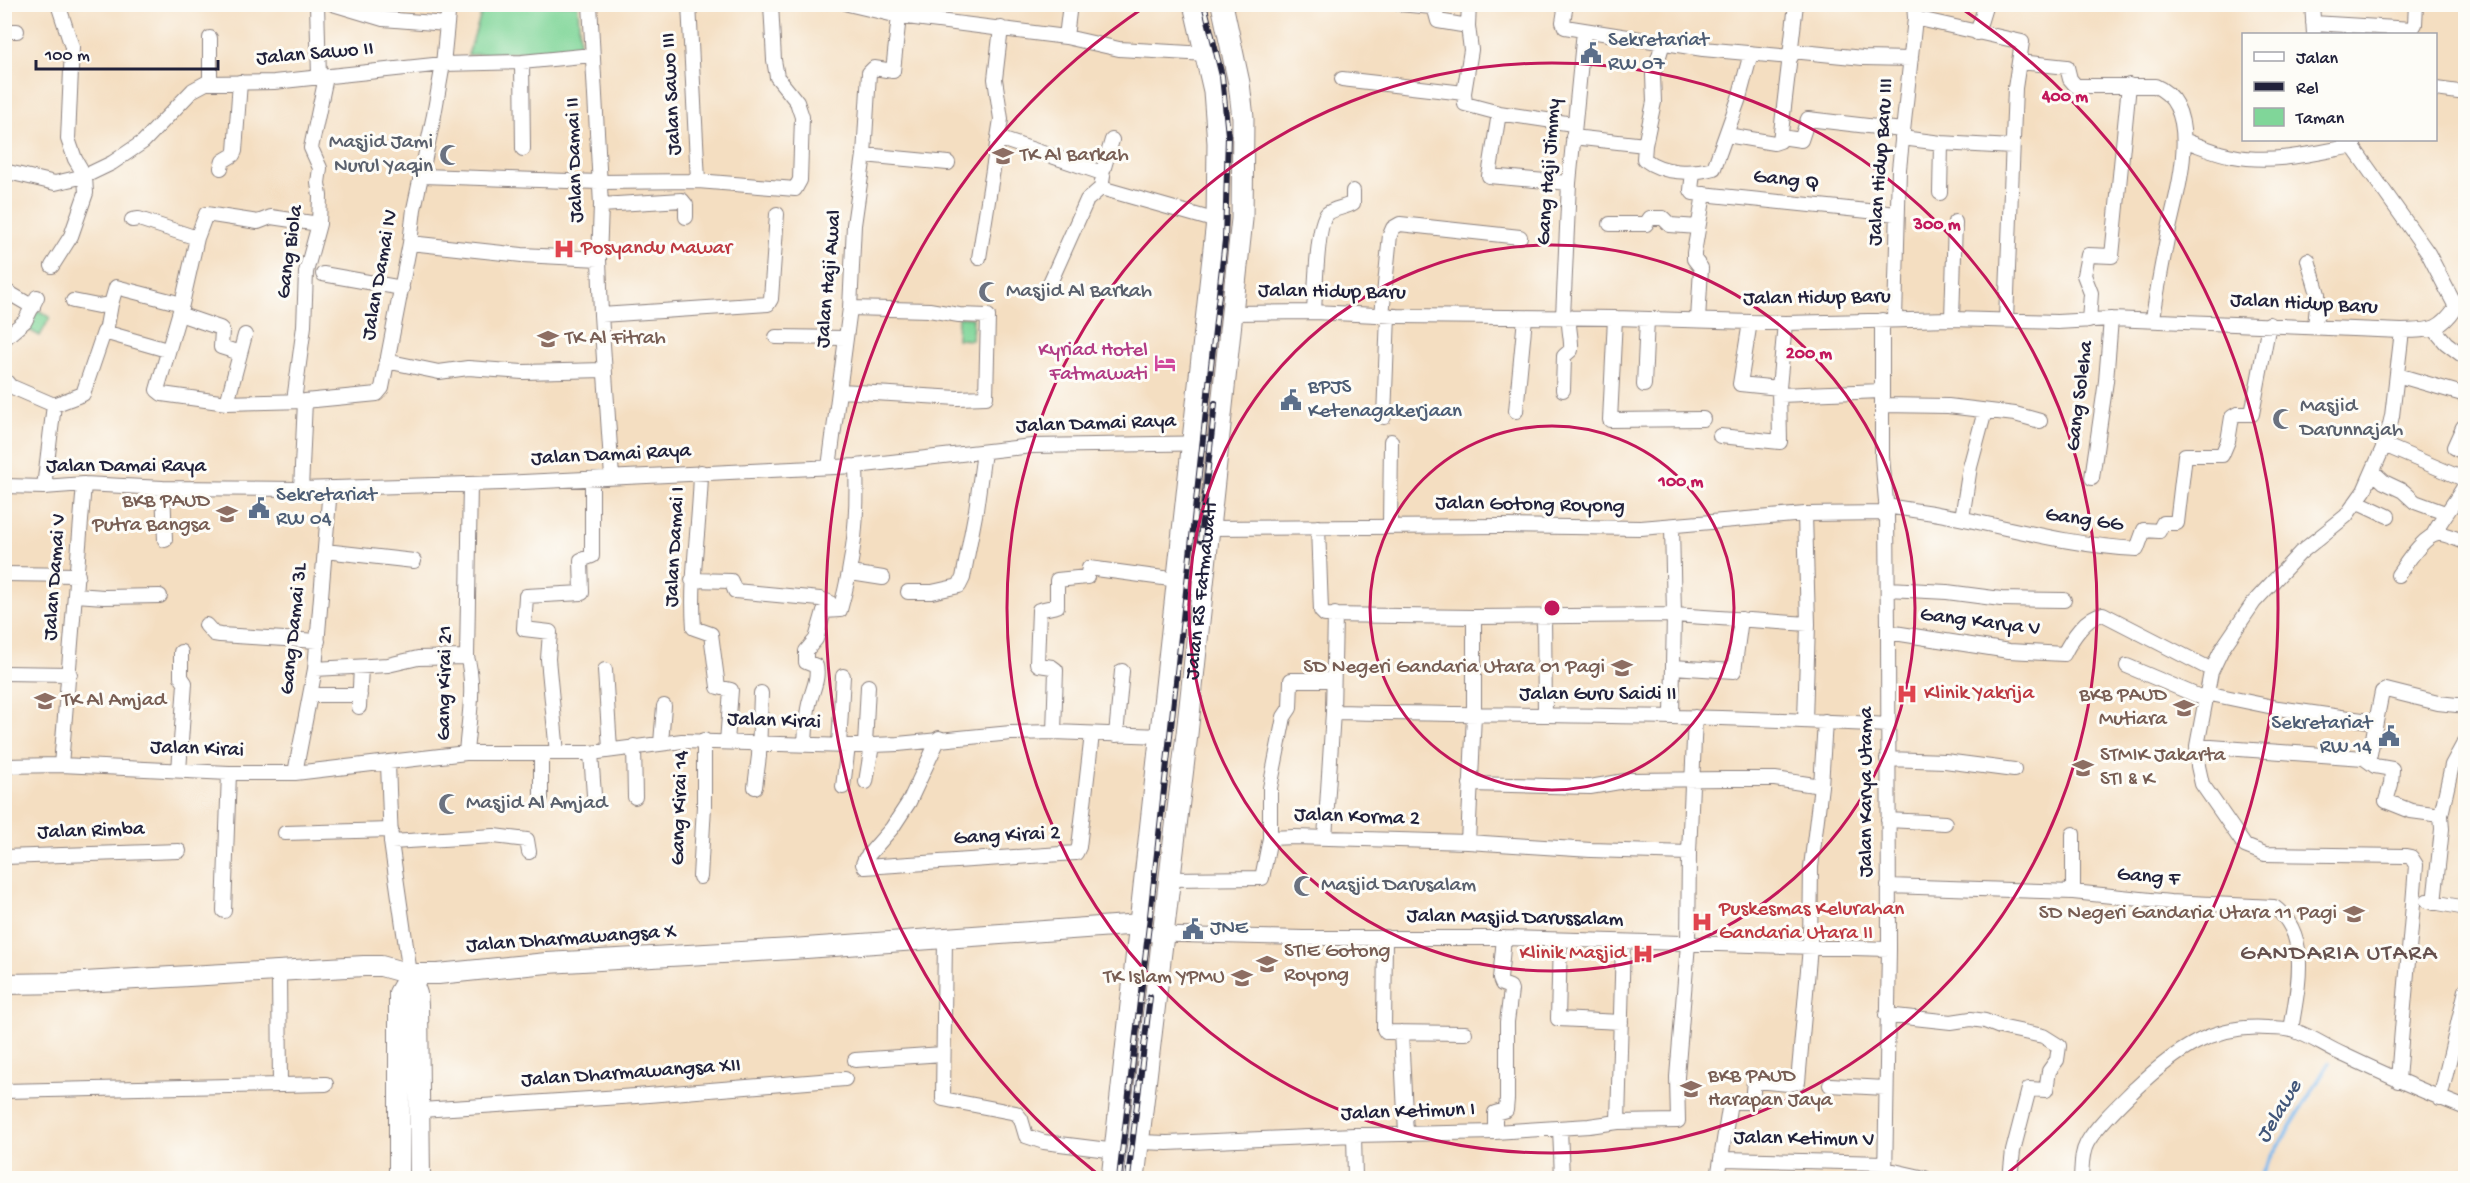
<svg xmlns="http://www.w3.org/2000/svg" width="2470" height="1183" viewBox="0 0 2470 1183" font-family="'Gochi Hand',sans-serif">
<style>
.green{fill:#80d699;stroke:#517c6a;stroke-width:1.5}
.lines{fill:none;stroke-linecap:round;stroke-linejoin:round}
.stream{stroke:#7ab7ed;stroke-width:4}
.street-casing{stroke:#8b807e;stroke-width:16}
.secondary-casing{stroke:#8b807e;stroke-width:22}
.primary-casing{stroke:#8b807e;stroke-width:23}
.street{stroke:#fff;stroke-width:14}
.secondary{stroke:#fff;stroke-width:20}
.primary{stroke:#fff;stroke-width:21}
.rail-casing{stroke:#22223b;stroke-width:6}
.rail{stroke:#fdfcf7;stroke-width:4;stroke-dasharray:11;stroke-linecap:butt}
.ring{fill:none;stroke:#c2185b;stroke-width:3}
.labels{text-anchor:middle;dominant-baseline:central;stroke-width:6;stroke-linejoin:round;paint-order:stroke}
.service-label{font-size:21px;fill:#4e5e75;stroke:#fdfcf7;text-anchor:start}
.street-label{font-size:21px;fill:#22223b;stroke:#fdfcf7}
.worship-label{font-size:21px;fill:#5b616d;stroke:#fdfcf7;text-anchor:start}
.education-label{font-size:21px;fill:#785e54;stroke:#fdfcf7;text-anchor:start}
.health-label{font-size:21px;fill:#be3a42;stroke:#fdfcf7;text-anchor:start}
.hotel-label{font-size:21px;fill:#b23c85;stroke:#fdfcf7;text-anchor:end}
.water-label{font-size:22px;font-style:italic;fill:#415679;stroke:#fdfcf7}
.quarter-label{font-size:24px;letter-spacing:1.5px;fill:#66514e;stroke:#fdfcf7}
.centre{fill:#c2185b;stroke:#fdfcf7;stroke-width:3}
.ring-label{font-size:18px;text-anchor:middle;font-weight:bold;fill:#c2185b;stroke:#fdfcf7;stroke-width:6;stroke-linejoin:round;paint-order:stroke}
</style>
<rect width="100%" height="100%" fill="#fdfcf7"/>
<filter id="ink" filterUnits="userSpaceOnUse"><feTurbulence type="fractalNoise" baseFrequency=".0167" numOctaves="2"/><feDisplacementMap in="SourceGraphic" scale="12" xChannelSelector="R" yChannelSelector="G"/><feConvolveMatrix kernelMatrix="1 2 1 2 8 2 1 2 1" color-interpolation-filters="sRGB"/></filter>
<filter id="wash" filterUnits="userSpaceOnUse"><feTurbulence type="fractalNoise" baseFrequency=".008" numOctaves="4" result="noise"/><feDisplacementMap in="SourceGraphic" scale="24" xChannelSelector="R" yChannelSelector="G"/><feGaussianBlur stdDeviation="1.35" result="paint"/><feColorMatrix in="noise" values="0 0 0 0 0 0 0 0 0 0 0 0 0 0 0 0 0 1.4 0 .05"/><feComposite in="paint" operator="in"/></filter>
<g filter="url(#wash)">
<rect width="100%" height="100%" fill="#f4dec1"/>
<path class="green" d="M484,5H578L580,48L468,55Z
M38,310L50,317L40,336L27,329Z
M958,317L973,318L972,340L957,339Z"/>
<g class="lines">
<path class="stream" d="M2259,1178L2329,1063"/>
</g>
</g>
<g filter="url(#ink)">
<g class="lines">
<defs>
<path id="street" d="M317,4L319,77
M333,4L383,19L447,24
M590,4L601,205L599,259L601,315L612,477
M689,4L698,181
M848,4L899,16L1066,37L1119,49L1207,54
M1399,4L1432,7L1435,10L1438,21L1468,26
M1469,4L1468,26L1471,50L1464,93L1465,104L1499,113L1573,124
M1566,4L1563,22L1565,27L1703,49L1791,57
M2312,4L2314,34
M1915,18L2022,42L2015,88L2006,320
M2313,23L2412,29L2415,24L2416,4
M4,31H17
M1977,33L1986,4
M1066,37L1070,4
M210,38V82
M1792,51L1863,58L1911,59
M522,62L523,149
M2020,62L2067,67L2070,79L2076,86H2155C2204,106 2177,192 2169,229C2163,259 2157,289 2153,319
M1342,79L1464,93
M2436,89L2466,93
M1499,113L1489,176L1569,183
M1727,135L1774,143L1780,141L1796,4
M1573,137L1645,145L1644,159C1663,174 1692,174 1714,168L1739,98L1751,53
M1781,137L1801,140L1808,119L1902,130
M998,138L1099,172L1103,176L1101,188
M1902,138L1941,143L2012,147
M2184,140C2200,146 2216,153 2233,156C2273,164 2315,153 2354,146
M2348,140L2428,253L2456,307
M1645,145L1654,102L1653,75L1663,43
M864,155L948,163
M221,168L223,161L233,155L235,151L240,82
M4,171L55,183L85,176L112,163L143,142L193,90L206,83L274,82L443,64L522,62L592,55
M1693,172L1691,190L1693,193L1897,214
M1102,174L1112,140
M423,176L599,182L698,181L795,189L800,180L802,117L797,102L777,77L774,60L771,4
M1101,188L1217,221
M1940,193L1941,143
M601,205L682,200L686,205V217
M132,220L139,219L197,238
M1610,224H1646L1650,218H1663L1670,225L1698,227
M410,243L522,255L599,259
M979,258L1001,119L995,79L1001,28
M2308,260L2318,294L2315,327
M52,266L71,236L86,193L85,176L75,159L68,139L72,47L58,4
M323,274L402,288
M1049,285L1087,200L1101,188
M4,290L33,307
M73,301L98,306L111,304L116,287L182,304
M1314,312C1315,296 1317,223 1327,214C1333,208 1345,208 1353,203V191
M1232,313L1314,312L1397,316L1615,318L1785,323L1952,319L2057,322L2111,319L2402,331C2430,330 2439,332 2456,307L2466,305
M179,314L220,328L222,330L221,347L240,353
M601,315L768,304L771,299L777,214
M1382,315L1390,235L1393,228L1400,224L1520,237
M1563,317L1569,183L1584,31
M1615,318L1610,420L1703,419
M1895,319L1899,169L1915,18L1914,4
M1952,319L1955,222
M1698,320L1701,268L1694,259V253L1704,194
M1882,320V456L1887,513L1888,632L1889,949L1885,1178
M2089,321L2091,293L2084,275L2088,255L2112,256L2129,85
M1750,322L1740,384L1779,388
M2435,330L2446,343L2466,358
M106,332L111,304
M776,337L846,338
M4,339L25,321L37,297
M386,361L439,372L468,368L523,372L604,370
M2397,375L2466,395
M4,379L10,386L54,405L83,394L104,332L167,350
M1644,385L1647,319
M1563,390L1564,356L1571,350C1572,340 1568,328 1569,317
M841,391L958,398L986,397L988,316L959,315L929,310L850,308
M1780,395L1881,391
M294,401L304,326L306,272L319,224L320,196L318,183L320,168L311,148L326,77
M305,401L227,403L162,394L157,390L182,304L197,238L206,214L258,222L271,217L319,224
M227,403L245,335
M1882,405L1948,406L2015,414L2040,421
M1516,411L1525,318
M1384,417L1388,315
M2463,427L2454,447L2466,454
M1720,436L1780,442L1779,388L1785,323
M2384,445L2466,480
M829,467L850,308L854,225L864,155L869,73L874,68L893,71L899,16
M701,472C700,525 690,576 694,628L711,634L718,687L731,690L727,742
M2373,472L2384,482L2403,491L2415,502L2445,513
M2092,478L2106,381L2111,319
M4,486L44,487L84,484L163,488L301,489L502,483L856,466L1032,446L1218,443
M44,487L54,405
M163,488L165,540
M301,489L305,401L377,394L382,388L410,243L414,209L434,115L443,64L449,4
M2358,502L2388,516
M1886,506C1912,510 1938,513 1964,519C2021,531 2078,546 2137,549L2144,530L2159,531L2163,523H2177L2185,455H2222L2228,441L2232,417L2237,414H2252L2269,324
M1962,518L1970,467L1985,411
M1390,526L1391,441
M1318,527L1321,611L1325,615L1474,617L1674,615L1808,624
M1209,528L1502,526L1641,528L1805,514L1887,513
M2433,535C2443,516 2456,502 2466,483
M325,551L414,561
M851,573L883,578
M4,574L78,575
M2398,575C2406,564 2424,535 2438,534C2446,533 2457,540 2466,542
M692,580L731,581L735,591L820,599L829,602V609
M1888,589L1947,592L2001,599L2064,600
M908,592H932L959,586L963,578L976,510L984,452
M76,595L104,597L160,596
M1544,616L1545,715
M206,625L214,634L220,635L318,641
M1888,632L2009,651L2064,654C2071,640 2086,616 2103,614L2212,670
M2127,666L2205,699
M1673,667L1734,671L1741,619
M315,669L388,665L418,658L467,657
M605,670L610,749
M4,673L70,674
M311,695H360
M359,707L361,667
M1333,712C1518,716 1703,714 1887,725
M1672,715L1674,615L1672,527
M1805,720L1808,624L1805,514
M2376,722L2382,692L2386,690L2438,703L2466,706
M1054,732L1056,670L1052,667L1039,665L1037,663L1039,610L1057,606V580L1087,577L1089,568L1178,580
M1116,735L1122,671
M939,738L909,802L892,828L865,859L863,864L865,867L1076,853L1079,847L1092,734
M661,743L664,706
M805,743C806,730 806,716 809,704C812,691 819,679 816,666L806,662V651L816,639L824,611L840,610C854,561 858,517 856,466
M839,745L843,676
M865,745L868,686
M634,746L635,797
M2197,746L2364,758L2370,754L2376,722L2278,708L2206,693
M466,753C468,723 476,686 467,657L470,484
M557,753L548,659L550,632L524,629L526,596L582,593L581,560L592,556V479
M591,753L594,795
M541,754V798
M2364,758L2375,766L2392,769L2391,784L2386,801L2411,811L2441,815
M1887,759L1945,761L2014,770
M388,764L391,842L410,974
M61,765L84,484
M4,766L61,765L229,773H295L466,753H591L682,741L848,746L898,744L1011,733L1054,732L1161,736
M179,771L185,683L181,677V652
M295,773L315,669L330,488
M866,782L872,745
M1470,784L1590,787L1631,780L1727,779H1775L1821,786
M755,787L759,756L761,693
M843,787L848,746
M1888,820L1945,823
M285,833L391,830
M1270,838V788L1284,717L1290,708L1291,680H1333
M1325,838L1333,712L1335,614
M391,842L494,836L527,840L529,852
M1468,842L1474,715V617
M4,857L179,851
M700,877L704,806V740
M1170,879L1262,878L1270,838L1294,837L1468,842L1591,850L1689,853
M1888,886L2073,892L2170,902L2274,907C2312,935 2297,990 2291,1030
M2073,892V834
M2427,901L2466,908
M2434,903L2442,829L2441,815L2452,765L2464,743
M224,911L229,773
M1140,934L1303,938H1504L1889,949
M945,937L943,1099L1016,1113L1021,1119L1026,1136L1044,1142L1116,1151
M1385,937L1384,1029L1386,1032L1465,1033
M1560,940L1558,1019L1621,1022
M279,971L280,1085
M1886,1015L1951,1022L1971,1019L1985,1021L2000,1027L2043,1036L2059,1046L2057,1060L2049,1071L2046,1090L2029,1089L2013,1151L2010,1178
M1401,1032L1406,1134
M855,1060L943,1054
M2398,1081C2403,1008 2411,937 2416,865L2411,857L2406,856L2265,854L2245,846L2202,784L2198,766L2197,746L2211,672L2222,649L2254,602L2300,553L2346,516L2364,491L2386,441L2392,416L2402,331
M1830,1085L1885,1088
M4,1091L326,1084
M2440,1099L2466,990
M421,1110L636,1096L845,1079
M1618,1122L1623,942
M1560,1128L1562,1178
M1495,1132V1113L1506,1110L1507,1099V1022L1511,990L1510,987L1502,984L1500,979L1504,938
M1354,1135L1355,1178
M1139,1142L1167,1143L1354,1135L1495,1132L1589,1126L1618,1122L1678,1121L1677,1077L1688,944L1689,853L1695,717
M1723,1159L1885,1163
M1885,1169L1925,1178
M1718,1178L1730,1102H1752L1754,1081L1789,1084L1798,1082L1810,947L1811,867L1821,786L1825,721
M2081,1178C2082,1166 2081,1154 2087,1143C2097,1125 2121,1103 2136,1088C2174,1052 2213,1023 2268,1028C2277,1028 2287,1028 2295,1031C2313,1037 2327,1048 2344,1055C2384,1074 2424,1092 2466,1108"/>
<path id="secondary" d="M410,974L417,994L418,1005L420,1178
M4,984L67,983L364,966H381L410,974H438L547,963L792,949L1141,924
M399,1178V993L410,974"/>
<g id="primary">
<path d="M1112,1178L1217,221L1218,143L1214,91L1194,4"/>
<path id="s1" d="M1134,1178L1187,734L1242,219L1243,118L1239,83L1222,4"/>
</g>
</defs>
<use href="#street" class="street-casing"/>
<use href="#secondary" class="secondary-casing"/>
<use href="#primary" class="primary-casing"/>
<use href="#street" class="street"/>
<use href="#secondary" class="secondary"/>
<use href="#primary" class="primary"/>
<defs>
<path id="rail" d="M1200,540L1215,403
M1119,1178L1149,925L1225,240L1228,135L1222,76L1204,4
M1128,1178L1150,997"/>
</defs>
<use href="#rail" class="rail-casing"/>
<use href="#rail" class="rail"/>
</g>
</g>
<g class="ring">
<circle cx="1552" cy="608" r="182"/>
<circle cx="1552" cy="608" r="363"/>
<circle cx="1552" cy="608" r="545"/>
<path d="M1100 1176A726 726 0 0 1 1146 6M1958 6A726 726 0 0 1 2004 1176"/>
</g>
<defs>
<symbol id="civic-bare" viewBox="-9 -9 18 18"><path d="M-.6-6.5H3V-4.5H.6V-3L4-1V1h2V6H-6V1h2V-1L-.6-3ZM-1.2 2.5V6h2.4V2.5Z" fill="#5c6f8a" stroke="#fdfcf7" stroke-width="2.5" paint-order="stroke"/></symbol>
<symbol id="mosque-bare" viewBox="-9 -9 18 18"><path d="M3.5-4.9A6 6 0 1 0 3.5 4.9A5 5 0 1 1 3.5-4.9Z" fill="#6b7280" stroke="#fdfcf7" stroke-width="2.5" paint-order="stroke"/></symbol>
<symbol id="school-bare" viewBox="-9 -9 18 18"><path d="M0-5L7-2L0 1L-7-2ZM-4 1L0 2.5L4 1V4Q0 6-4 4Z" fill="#8d6e63" stroke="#fdfcf7" stroke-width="2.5" paint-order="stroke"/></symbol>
<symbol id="hospital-bare" viewBox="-9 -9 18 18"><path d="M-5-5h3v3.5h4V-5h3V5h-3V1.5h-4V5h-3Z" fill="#e0444e" stroke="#fdfcf7" stroke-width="2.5" paint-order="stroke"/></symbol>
<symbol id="hotel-bare" viewBox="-9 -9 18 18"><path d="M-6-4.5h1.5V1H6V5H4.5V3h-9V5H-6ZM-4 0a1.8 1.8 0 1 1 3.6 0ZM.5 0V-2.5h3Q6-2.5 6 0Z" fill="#d1479c" stroke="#fdfcf7" stroke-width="2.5" paint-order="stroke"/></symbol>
<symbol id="university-bare" viewBox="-9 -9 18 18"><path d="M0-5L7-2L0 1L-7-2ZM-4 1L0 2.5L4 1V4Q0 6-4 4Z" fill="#8d6e63" stroke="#fdfcf7" stroke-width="2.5" paint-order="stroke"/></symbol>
</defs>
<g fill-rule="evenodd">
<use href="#civic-bare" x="1576" y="38" width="30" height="30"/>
<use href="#mosque-bare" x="435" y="140" width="30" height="30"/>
<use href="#school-bare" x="988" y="141" width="30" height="30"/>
<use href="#hospital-bare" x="549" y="234" width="30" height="30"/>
<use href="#mosque-bare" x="974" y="277" width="30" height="30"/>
<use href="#school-bare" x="533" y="324" width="30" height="30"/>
<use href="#hotel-bare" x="1150" y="348" width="30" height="30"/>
<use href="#civic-bare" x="1276" y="385" width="30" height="30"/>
<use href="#mosque-bare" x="2268" y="404" width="30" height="30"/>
<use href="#civic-bare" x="244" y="493" width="30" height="30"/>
<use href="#school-bare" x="212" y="499" width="30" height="30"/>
<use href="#school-bare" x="1607" y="653" width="30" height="30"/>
<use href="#hospital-bare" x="1892" y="679" width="30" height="30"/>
<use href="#school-bare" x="30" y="686" width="30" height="30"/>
<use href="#school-bare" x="2169" y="693" width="30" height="30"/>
<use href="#civic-bare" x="2374" y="721" width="30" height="30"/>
<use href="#university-bare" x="2068" y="753" width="30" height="30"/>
<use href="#mosque-bare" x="434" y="789" width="30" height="30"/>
<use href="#mosque-bare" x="1289" y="871" width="30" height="30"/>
<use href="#school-bare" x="2339" y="899" width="30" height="30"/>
<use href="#hospital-bare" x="1687" y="907" width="30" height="30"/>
<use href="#civic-bare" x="1178" y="914" width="30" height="30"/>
<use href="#hospital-bare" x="1628" y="939" width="30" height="30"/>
<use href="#university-bare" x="1252" y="949" width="30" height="30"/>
<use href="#school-bare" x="1227" y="963" width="30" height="30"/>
<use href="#school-bare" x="1676" y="1074" width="30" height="30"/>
</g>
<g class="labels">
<g class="service-label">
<text x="1608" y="41">Sekretariat<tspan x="1608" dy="24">RW 07</tspan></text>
<text x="1308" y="388">BPJS<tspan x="1308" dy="24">Ketenagakerjaan</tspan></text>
<text x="276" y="496">Sekretariat<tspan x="276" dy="24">RW 04</tspan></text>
<text x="2372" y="724" text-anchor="end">Sekretariat<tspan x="2372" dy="24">RW 14</tspan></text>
<text x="1210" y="929">JNE</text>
</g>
<g class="street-label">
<text transform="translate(315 55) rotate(-5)">Jalan Sawo II</text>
<text transform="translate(673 94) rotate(-93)">Jalan Sawo III</text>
<text transform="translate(576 160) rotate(-92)">Jalan Damai II</text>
<text transform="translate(1882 162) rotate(-86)">Jalan Hidup Baru III</text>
<text transform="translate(1550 172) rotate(-86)">Gang Haji Jimmy</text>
<text transform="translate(1786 181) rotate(6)">Gang Q</text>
<text transform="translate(291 252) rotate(-82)">Gang Biola</text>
<text transform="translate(381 275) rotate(-80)">Jalan Damai IV</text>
<text transform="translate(830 279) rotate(-85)">Jalan Haji Awal</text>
<text transform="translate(1332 293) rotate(1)">Jalan Hidup Baru</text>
<text transform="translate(1817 299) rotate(-1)">Jalan Hidup Baru</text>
<text transform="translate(2304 305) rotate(3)">Jalan Hidup Baru</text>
<text transform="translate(2081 396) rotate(-83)">Gang Soleha</text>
<text transform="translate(1096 425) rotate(-2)">Jalan Damai Raya</text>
<text transform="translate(611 456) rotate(-3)">Jalan Damai Raya</text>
<text x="126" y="467">Jalan Damai Raya</text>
<text transform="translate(1530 506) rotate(1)">Jalan Gotong Royong</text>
<text transform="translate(2084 521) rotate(8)">Gang GG</text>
<text transform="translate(676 547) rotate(-87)">Jalan Damai I</text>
<text transform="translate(56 577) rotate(-86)">Jalan Damai V</text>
<text stroke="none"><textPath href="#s1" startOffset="591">Jalan RS Fatmawati</textPath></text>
<text transform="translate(1980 623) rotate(7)">Gang Karya V</text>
<text transform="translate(295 629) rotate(-84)">Gang Damai 3L</text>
<text transform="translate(446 683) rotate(-89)">Gang Kirai 21</text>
<text x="1598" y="695">Jalan Guru Saidi II</text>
<text transform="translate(774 722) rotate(2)">Jalan Kirai</text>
<text transform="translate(197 750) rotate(2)">Jalan Kirai</text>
<text transform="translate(1867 792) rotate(-90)">Jalan Karya Utama</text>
<text transform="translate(681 808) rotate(-88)">Gang Kirai 14</text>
<text transform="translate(1357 818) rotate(2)">Jalan Korma 2</text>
<text transform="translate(91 832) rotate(-2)">Jalan Rimba</text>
<text transform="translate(1007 837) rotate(-3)">Gang Kirai 2</text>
<text transform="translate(2148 878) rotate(5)">Gang F</text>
<text transform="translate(1515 919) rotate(1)">Jalan Masjid Darussalam</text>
<text transform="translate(571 940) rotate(-4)">Jalan Dharmawangsa X</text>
<text transform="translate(631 1074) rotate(-4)">Jalan Dharmawangsa XII</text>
<text transform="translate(1408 1113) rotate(-2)">Jalan Ketimun I</text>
<text transform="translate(1804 1140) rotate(1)">Jalan Ketimun V</text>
</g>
<g class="worship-label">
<text x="433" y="143" text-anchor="end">Masjid Jami<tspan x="433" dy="24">Nurul Yaqin</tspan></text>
<text x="1006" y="292">Masjid Al Barkah</text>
<text x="2300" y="407">Masjid<tspan x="2300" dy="24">Darunnajah</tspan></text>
<text x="466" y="804">Masjid Al Amjad</text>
<text x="1321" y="886">Masjid Darusalam</text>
</g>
<g class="education-label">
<text x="1020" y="156">TK Al Barkah</text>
<text x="565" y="339">TK Al Fitrah</text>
<text x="210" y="502" text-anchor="end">BKB PAUD<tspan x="210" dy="24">Putra Bangsa</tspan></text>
<text x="1605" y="668" text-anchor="end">SD Negeri Gandaria Utara 01 Pagi</text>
<text x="2167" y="696" text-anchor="end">BKB PAUD<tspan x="2167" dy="24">Mutiara</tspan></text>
<text x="62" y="701">TK Al Amjad</text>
<text x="2100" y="756">STMIK Jakarta<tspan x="2100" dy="24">STI &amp; K</tspan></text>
<text x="2337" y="914" text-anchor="end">SD Negeri Gandaria Utara 11 Pagi</text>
<text x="1284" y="952">STIE Gotong<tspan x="1284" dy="24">Royong</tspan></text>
<text x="1225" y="978" text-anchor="end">TK Islam YPMU</text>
<text x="1708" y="1077">BKB PAUD<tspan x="1708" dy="24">Harapan Jaya</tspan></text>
</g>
<g class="health-label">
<text x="581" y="249">Posyandu Mawar</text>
<text x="1924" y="694">Klinik Yakrija</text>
<text x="1719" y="910">Puskesmas Kelurahan<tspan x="1719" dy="24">Gandaria Utara II</tspan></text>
<text x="1626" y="954" text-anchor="end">Klinik Masjid</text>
</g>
<g class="hotel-label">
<text x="1148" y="351">Kyriad Hotel<tspan x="1148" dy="24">Fatmawati</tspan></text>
</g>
<g class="water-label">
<text transform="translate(2280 1112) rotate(-59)">Jelawe</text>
</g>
<g class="quarter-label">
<text x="2339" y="954">GANDARIA UTARA</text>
</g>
</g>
<circle cx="1552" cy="608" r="9" class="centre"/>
<g class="ring-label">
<text x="2065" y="101">400 m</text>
<text x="1937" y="229">300 m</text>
<text x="1809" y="358">200 m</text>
<text x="1681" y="486">100 m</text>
</g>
<rect width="2470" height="1183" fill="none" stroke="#fdfcf7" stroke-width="24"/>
<rect x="2242" y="33" width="195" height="108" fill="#fdfcf7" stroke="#a5a5ac" stroke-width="1.5"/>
<rect x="2254" y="52" width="30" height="9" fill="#ffffff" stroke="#a5a5ac" stroke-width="1.5"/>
<text x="2296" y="63" font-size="18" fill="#22223b">Jalan</text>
<rect x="2254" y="82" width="30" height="9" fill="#22223b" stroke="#a5a5ac" stroke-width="1.5"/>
<text x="2296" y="93" font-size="18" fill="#22223b">Rel</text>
<rect x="2254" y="108" width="30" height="18" fill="#80d699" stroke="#a5a5ac" stroke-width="1.5"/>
<text x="2296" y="123" font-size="18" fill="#22223b">Taman</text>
<path d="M36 60v9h182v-9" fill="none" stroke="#22223b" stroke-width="3"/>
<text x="45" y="60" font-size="18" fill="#22223b" stroke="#fdfcf7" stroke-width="4.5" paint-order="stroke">100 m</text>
</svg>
